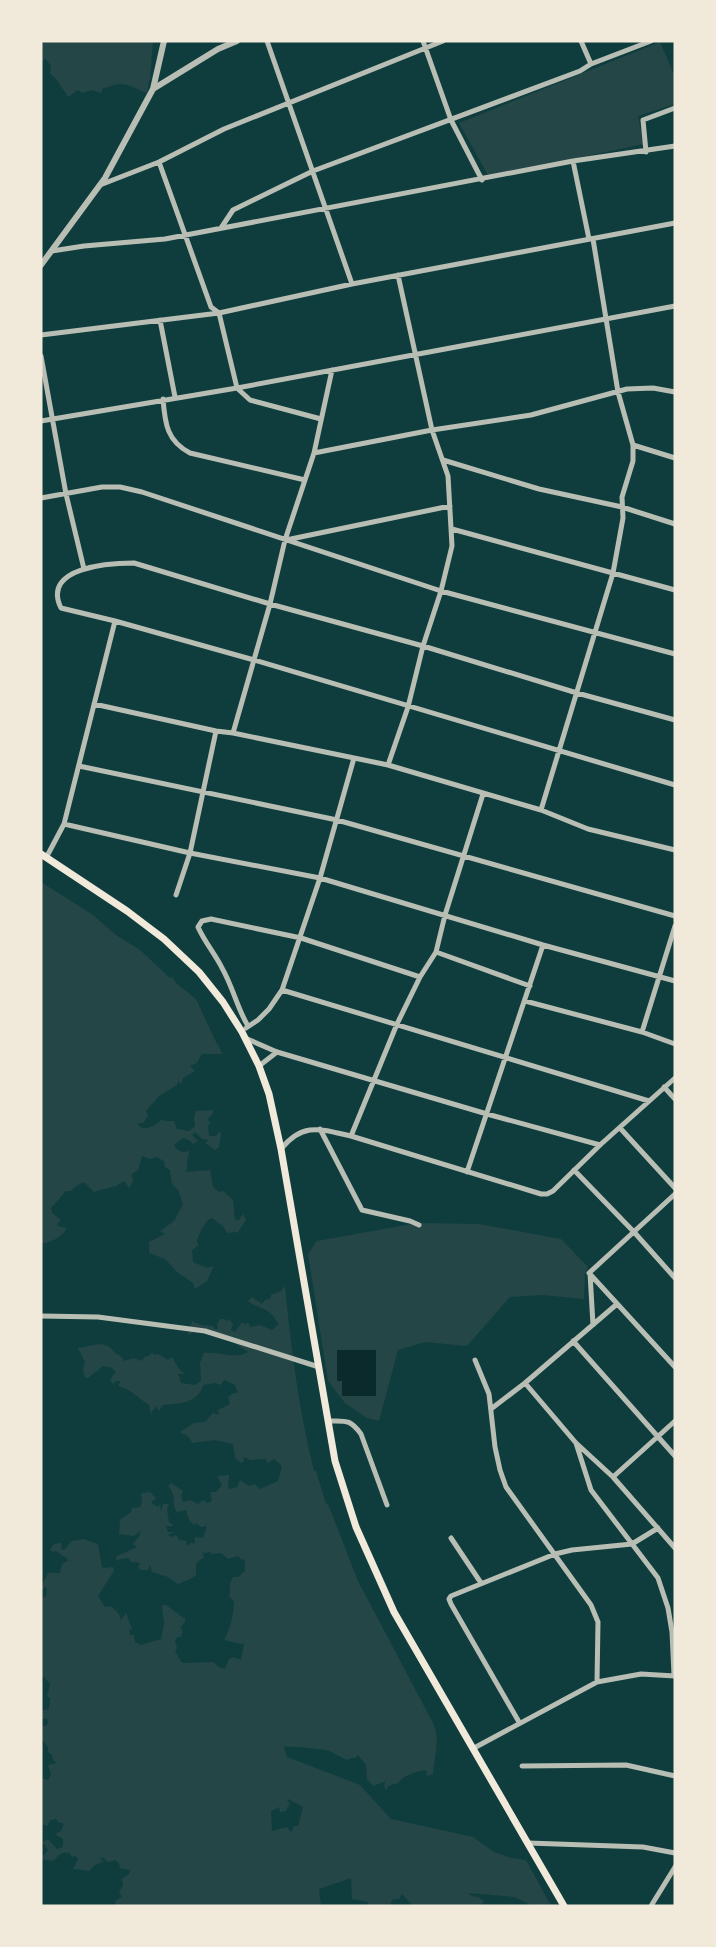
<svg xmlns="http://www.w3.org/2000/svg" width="716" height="1947" viewBox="0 0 716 1947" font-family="'Nunito Sans',sans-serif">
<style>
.green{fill:#244646;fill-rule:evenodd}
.water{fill:#0a2a2b}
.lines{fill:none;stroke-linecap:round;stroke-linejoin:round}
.minor{stroke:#b8beb3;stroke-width:5}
.tertiary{stroke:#b8beb3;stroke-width:6}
.secondary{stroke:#f1e9da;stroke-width:7}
</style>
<rect width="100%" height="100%" fill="#0f3d3e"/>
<path class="green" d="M41,41H153L150,80H149L147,93C138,90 128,83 119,84C114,84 109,88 103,88L101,93L92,90L82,93L78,90L68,97L57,80L50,73L51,66L46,59L41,61Z
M660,42L675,77V104L638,116L643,144L489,177L459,123Z
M41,882L93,915L116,935L140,950L169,977L173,978L176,983L196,999L217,1044H218L222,1054H202L197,1063L190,1066L195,1071L183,1078L181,1084L178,1081L177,1085L159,1096L146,1111L148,1116L143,1123H138L140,1127C149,1130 156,1125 162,1119L165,1121H174L177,1129L189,1131L195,1126L194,1118L196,1111L213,1110V1113L207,1120L211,1122L208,1126L209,1136H216L220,1131L221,1134L219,1147L215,1150L205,1143L209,1140L202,1139L195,1132L192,1135L198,1141L193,1144L189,1140L183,1138L174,1145C178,1152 182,1153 190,1151C186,1160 188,1163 186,1172L210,1170L213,1187L219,1192L223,1191L233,1200L235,1220H239L243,1214L246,1220L238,1232L227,1233L223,1226L212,1218L208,1220L202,1228L197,1240V1243L199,1245L192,1250L193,1262L207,1268L214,1266L207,1281L195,1289L193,1283L177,1272L165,1259L149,1253V1242L165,1234L160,1231L174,1221L183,1204L178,1190L172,1184L170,1170L165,1167L164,1161L156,1157L150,1159L142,1156L138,1170L132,1174L133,1181L129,1188L124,1181L116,1186L94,1192L84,1182L76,1186L71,1191H66L51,1208L52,1213L61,1220L57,1224L58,1226L67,1228C61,1238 53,1241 41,1244Z
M417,1223L479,1224L561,1239L588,1267L585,1274L584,1299L543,1295L510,1297L467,1346L425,1342L398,1350L379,1421L367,1418L345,1403L328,1381L308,1254L317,1241Z
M285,1286C291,1348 299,1411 314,1471H316L326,1504H328L358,1581L434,1725C440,1741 434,1758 433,1774L427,1776L426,1770C417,1771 402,1776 398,1783L388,1786L386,1791L384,1785L386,1781L373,1786L367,1779L366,1765L358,1755L355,1758H350L347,1760C343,1758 332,1752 329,1751C324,1749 288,1746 284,1747L287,1757L360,1785L391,1819L473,1837L494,1852L511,1858L526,1860L551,1906H532L515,1897L469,1893L471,1896L478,1897L484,1901L481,1906H413L402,1894L399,1899H393L389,1906H367L368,1902L352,1899L351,1878L319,1889L321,1906H116L115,1901L122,1897L119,1893L123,1885L122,1879L129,1874L130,1870L120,1868L119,1863L115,1860L108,1862L102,1857L100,1859L104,1861L95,1865L89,1871L73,1869L78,1859L76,1856L72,1857L69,1852L68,1854L66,1852L59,1855L53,1861L41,1859L48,1850L42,1842L48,1839L57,1849L63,1847V1839L55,1834L61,1831L64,1824L58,1822L56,1819L50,1820L47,1826L41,1824V1778L48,1780L51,1774L48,1765L57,1763L53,1760L52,1755L48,1752V1747L41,1739V1727L47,1725L48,1722L47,1718L41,1720V1709L45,1710L49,1709L50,1698L47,1696L50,1684L41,1674V1598L46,1596L47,1588L45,1587L41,1592V1586L48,1573H60L62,1564L69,1560L56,1551L53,1552L50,1550L54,1544L61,1543L62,1550H64L72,1541L84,1539L98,1544L102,1567L106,1568L113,1567L114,1571L98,1596L105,1607L111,1606L119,1614L121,1620L126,1613L132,1629L129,1630L130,1635H134L135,1642L141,1645L161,1639L164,1624L162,1606L165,1604L185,1619V1622L180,1628L183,1630L181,1637H177L175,1640L177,1648L175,1651L182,1663L213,1662L219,1667L225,1669L229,1659L233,1657L241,1660L244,1643L241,1644L224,1640C231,1627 233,1617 234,1602L228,1595L230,1594V1583L233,1577H238L245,1571V1560L241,1559L238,1556L228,1559L221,1553L211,1554V1552L204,1553L202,1551L204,1558L201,1559L196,1564V1575L190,1579L178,1584L168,1577L152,1572L150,1565L148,1570H140L138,1566L141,1563L132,1562L128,1558L116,1560L117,1556L137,1547L133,1544L140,1535V1531L134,1536L119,1534L120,1520L131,1512L132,1508L140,1507L142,1502L141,1493L150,1492L156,1498L151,1503L158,1507L160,1504L161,1512L163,1504H169L167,1509L169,1522L174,1526H166L168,1532H175L168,1535L171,1537L176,1535L179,1540L186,1541L187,1546L192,1542L194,1545L195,1537L203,1538L207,1526L201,1527L196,1523L194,1525L189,1520L186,1510L177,1512C170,1501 178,1498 168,1486L171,1483L183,1491L181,1496L183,1502L190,1500L198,1504L203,1500L207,1503L212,1501L210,1492H216L222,1485L217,1476L229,1475L228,1486L230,1489L237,1487L240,1480L249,1486L255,1484L260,1489L278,1481L282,1466L274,1459L268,1463L265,1459L251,1460L243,1457L244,1461L241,1463L235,1458L233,1444L215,1440L192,1443L189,1437L180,1432L194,1423L205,1422L213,1413L219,1415L218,1410L230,1404L228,1397L234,1393H238L235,1385L224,1380L221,1385L215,1383L203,1385C199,1403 178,1404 163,1405L159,1411L156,1406L151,1414L149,1405C138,1398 131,1389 118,1386L121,1381H115L114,1385L110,1380L113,1375L116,1373L112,1368L103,1366L88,1378H85L83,1370L85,1362L78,1348C93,1346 105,1338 116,1354L120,1355L124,1361L134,1358L142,1361L144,1357L149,1356L152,1353L155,1355L158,1354L168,1360L172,1357L179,1369L185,1374H178L181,1383L195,1385L201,1381L200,1363L204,1353C220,1351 235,1360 248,1352L225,1337L224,1334L196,1331L188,1335L192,1321L201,1325L212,1326L215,1329H218L217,1325L220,1319H224L228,1321L229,1319L233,1324L231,1330L235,1332L242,1322L245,1324L249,1323L250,1327L260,1325L272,1330L279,1324C275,1321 275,1317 271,1314C265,1308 255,1307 248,1301L252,1297L262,1304L265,1300L270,1299L271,1295L281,1291ZM288,1799L303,1807L298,1826H294L291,1832L287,1827L272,1831L271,1811L279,1807L280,1812L286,1811L290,1803L287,1801Z"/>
<path class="water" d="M337,1350H376V1396H342V1381H337Z"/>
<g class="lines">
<path class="minor" d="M267,41L352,284
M423,41L451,120L482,180
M581,41L591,64
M646,152L643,120L675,108
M573,161L589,239
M159,162L211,307L219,313L237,388L250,400L321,419
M100,185L159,162L224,129L443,41
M221,228L233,210L313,171L580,71L591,64L651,41
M52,251L84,246L165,239L573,161L675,146
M160,320L175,397
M41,335L219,313L352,284L675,223
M41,356L66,494L84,569
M163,399C165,424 167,441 190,453L305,480
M41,421L237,388L675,306
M633,445L675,458
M314,453L432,430L531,415L627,389L653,388L675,392
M443,460L539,489L622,507L675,524
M41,498L102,487H120L142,492L441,591L675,654
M452,529L675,590
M286,540L450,506
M94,704L216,731L233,733L388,765L541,810L588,829L675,850
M675,720L577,693L423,646L270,604L134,563C110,563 41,567 61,608L115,621L254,660L675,785
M233,733L270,604L285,540L314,453L332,370
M388,765L408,707L423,646L441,591L452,546L448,476L432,430L398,275
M79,766L337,820L675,916
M541,810L613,573L623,518L622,497L633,461V445L618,392L593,239
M64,824L190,853L320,878L543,945L675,981
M46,858L64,824L115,621
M176,895L190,853L216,731
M436,952L530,986
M282,990L649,1101
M525,1001L642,1032L675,1044
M248,1026C237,1008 233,987 222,968C215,954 204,941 198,927L202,921L211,919L301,938L420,977
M246,1028L258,1020L269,1009L282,990L320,878L354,758
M642,1032L675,926
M245,1038L277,1052L487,1114L600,1145
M259,1066L277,1052
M664,1087L675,1099
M620,1128L675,1188
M320,1129L362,1210L410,1221L419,1225
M351,1136L397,1024L420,977L436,952L445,915L483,794
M281,1149C303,1122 320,1129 351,1136L541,1194H547L553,1191L600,1145L675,1078
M574,1170L634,1232L675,1278
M467,1172L543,945
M589,1273L675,1367
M589,1273L675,1194
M590,1273L593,1325
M41,1316L98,1317L205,1331L319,1367
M573,1341L675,1456
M475,1360L489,1394L495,1447L500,1470L506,1487L591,1605L598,1622L597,1682
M525,1383L576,1443L613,1477L675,1548
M491,1409L525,1383L617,1304
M329,1421C346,1421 350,1419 361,1434L387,1505
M576,1443L591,1490L658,1578L668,1608L672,1632L674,1675
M613,1477L675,1421
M451,1538L481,1583
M519,1722L451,1604L449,1599L451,1596L555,1554L572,1550L632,1544L658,1528
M474,1748L597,1682L641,1674L675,1676
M522,1766L626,1765L675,1776
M528,1843L643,1847L675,1853
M651,1906L675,1867"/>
<path class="tertiary" d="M153,89L218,49L237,41
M41,265L105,178L153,89L164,41"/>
<path class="secondary" d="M41,854L127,911L164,939L199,972L223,1002L242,1032L259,1066L269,1094L281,1149L335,1461L356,1527L394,1612L564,1906"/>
</g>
<rect width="716" height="1947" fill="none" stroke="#f1e9da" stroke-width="85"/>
</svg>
